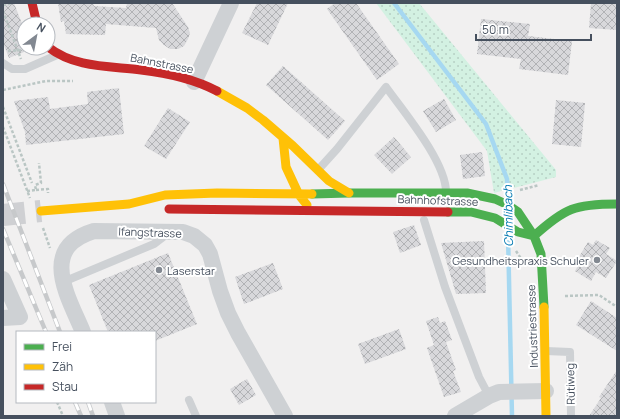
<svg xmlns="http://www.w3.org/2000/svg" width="620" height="419" viewBox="0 0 620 419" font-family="Manrope,sans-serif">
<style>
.grass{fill:url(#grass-dots)}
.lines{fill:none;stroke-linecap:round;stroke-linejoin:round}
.stream{stroke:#a6d8f1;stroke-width:4.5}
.building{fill:url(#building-cross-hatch)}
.secondary-tunnel{stroke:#cfd0d3;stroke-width:22;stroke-dasharray:22 11;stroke-linecap:butt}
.path{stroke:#bac6c4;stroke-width:2.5;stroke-dasharray:3 2;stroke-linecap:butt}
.lane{stroke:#ced1d4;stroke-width:8}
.street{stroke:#ced1d4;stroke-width:16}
.fast{stroke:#4caf50;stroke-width:9}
.slow{stroke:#ffc107;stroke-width:9}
.jam{stroke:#c62828;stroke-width:9}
.rail-casing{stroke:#c7c9cb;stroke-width:4.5}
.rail{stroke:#fff;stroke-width:3;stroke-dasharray:9;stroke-linecap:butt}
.poi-dot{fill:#828891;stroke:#fff;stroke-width:1.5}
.labels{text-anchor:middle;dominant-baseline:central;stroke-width:4;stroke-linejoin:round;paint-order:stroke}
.street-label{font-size:11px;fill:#46505e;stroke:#fff}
.poi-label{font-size:11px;fill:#46505e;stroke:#fff;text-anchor:end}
.water-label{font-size:12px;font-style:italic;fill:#057ab2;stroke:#fff}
</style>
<defs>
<pattern id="grass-dots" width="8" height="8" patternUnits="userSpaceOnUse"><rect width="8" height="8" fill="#d3f1e2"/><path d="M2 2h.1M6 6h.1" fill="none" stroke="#b6d0c4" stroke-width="1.8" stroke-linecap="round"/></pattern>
<pattern id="building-cross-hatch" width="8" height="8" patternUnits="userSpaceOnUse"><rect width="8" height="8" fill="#d8d8db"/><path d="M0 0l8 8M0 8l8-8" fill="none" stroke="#b1b2b5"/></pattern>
</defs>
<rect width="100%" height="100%" fill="#f1f0f0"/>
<path class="grass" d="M376,3H419L556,170V177L494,193L487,151Z"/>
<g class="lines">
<path class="stream" d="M394,3L486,124L507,179L508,198
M508,234L512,416"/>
</g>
<path class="building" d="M3,3H14L24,29V52L9,58L3,43Z
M58,3H93L94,6L126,8L127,3H172L188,27L190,33L188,39L184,46L178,49H170L164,45L159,40L156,28L106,24L105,35L66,34L64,21L61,22Z
M257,3H288L268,45L242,33Z
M335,3H356L399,64L377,80L327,9Z
M591,3H617V30L589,28Z
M481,19L530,24L528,36L572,41L568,75L519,69L521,59L477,54Z
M283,66L345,121L328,140L266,85Z
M119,88L124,134L26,145L25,132L14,101L48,97L50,109L88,104L87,92Z
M444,99L456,120L436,132L423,111Z
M556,100L585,103L581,147L552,144Z
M168,108L190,122L166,159L144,146Z
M394,137L411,157L392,174L374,155Z
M482,152L485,176L463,179L460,155Z
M414,225L421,245L400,253L393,232Z
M596,240L610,248L606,254L617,261L606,278L596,272L591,281L575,271L580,262L577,260L588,242L593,245Z
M484,241L486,293L456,294L441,243Z
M168,253L197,324L155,341V332H108L89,285Z
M273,263L283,289L244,304L235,277Z
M591,301L617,318V351L576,325Z
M438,317L440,323L445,321L452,340L446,342L456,370L453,371L461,392L444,397L427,348L434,345L426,321Z
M399,329L406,349L365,364L358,344Z
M617,370V416H589L601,398L599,397Z
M247,379L256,395L239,405L230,389Z"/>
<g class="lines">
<path class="secondary-tunnel" d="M3,215L41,211"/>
<path class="path" d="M3,5L13,3
M3,11L21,59
M8,51L24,50
M3,90L46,81H73
M3,107L32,183
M3,127L30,198
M36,190L48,189V193
M520,190L539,185
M27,191L36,190L35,185L41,183L39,163
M43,228L50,248
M516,251L522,260
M565,296L599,295L617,307
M57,402L63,416"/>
<path class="lane" d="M3,63L12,69H25L57,55
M318,170L337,149L386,87C404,112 446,162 446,192
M424,220L445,287L479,377L489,396
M63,282L154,244L167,234
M546,351L570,352L571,416
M189,400L196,416"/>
<path class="street" d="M194,82L231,3
M3,279L20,317L3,318
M83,332C68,296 38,248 94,231L183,232L194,236L205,245L210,254L220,291L228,313L238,333L285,416
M112,402L117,416
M455,416L489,396L499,392L546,391"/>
<path class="fast" d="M312,194L349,193H467L495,199L508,205L518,212L534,236L541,254L544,307
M448,212H471L495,218L518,232L534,236
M534,236C565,208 575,204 617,204"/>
<path class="slow" d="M217,91L247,108L263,120L293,146L329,181L349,193
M283,138L286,167L299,195L307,205
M41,211L129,204L165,195L217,193L312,194
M544,307L546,416"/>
<path class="jam" d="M32,3L37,24
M48,47C75,68 109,66 141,70C167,73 194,79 217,91
M169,209L448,212"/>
<defs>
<path id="rail" d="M3,184L60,332
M3,229L46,332
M75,402L81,416
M88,402L93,416"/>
</defs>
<use href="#rail" class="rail-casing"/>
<use href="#rail" class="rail"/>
</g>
<g class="poi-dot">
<circle cx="597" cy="260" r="4"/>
<circle cx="159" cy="270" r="4"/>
</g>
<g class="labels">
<g class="street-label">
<text transform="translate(162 63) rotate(11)">Bahnstrasse</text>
<text transform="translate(438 200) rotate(2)">Bahnhofstrasse</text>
<text transform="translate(150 232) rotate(2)">Ifangstrasse</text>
<text transform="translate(532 326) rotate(-92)">Industriestrasse</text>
<text transform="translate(570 384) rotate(-91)">Rütiweg</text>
</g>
<g class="poi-label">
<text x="589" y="260">Gesundheitspraxis Schuler</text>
<text x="167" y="270" text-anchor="start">Laserstar</text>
</g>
<g class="water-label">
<text transform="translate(508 216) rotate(-91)">Chimlibach</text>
</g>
</g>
<rect width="620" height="419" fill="none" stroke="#46505e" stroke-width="8"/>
<rect x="16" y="331" width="140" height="72" fill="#ffffff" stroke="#b5b9bf"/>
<rect x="24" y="344" width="20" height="6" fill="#4caf50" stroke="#b5b9bf"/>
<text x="52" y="351" font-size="12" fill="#46505e">Frei</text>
<rect x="24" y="364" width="20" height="6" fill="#ffc107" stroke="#b5b9bf"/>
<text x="52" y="371" font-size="12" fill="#46505e">Zäh</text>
<rect x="24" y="384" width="20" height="6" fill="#c62828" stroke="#b5b9bf"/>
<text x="52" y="391" font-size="12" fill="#46505e">Stau</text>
<g transform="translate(36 36) rotate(32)"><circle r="19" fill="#ffffff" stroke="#b5b9bf"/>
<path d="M0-3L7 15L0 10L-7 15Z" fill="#828891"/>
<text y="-6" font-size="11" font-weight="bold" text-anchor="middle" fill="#46505e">N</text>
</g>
<path d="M476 34v6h115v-6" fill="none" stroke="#46505e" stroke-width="2"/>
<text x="482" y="34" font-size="12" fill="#46505e" stroke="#ffffff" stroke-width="3" paint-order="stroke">50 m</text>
</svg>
